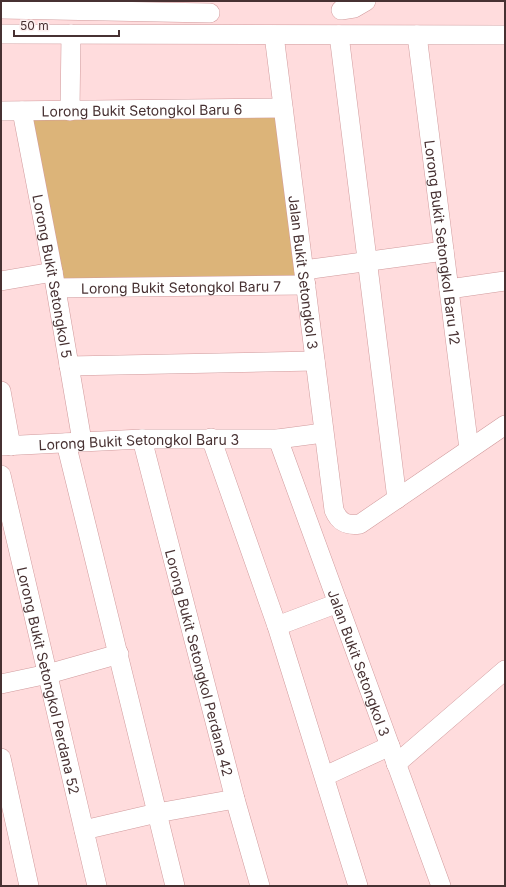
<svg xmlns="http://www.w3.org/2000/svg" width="506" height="887" viewBox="0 0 506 887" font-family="Inter,sans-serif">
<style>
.green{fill:#dcb479}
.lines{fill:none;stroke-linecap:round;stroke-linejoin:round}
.minor-casing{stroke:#d19b9d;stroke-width:20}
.minor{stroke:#fff;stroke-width:19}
.labels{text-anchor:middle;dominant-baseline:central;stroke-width:3;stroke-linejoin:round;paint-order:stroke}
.street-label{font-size:14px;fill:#473132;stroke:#fcf0f0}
</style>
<rect width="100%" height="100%" fill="#ffdcdd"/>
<path class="green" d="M286,101L308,278L55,279L25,104Z"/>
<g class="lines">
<defs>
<g id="minor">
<path d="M1,9L210,13"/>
<path d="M341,10L354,8L366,1"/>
<path d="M1,34L505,35"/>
<path id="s1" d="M274,35L334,510C339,522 346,526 360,524L505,425"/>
<path d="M339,35L397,499"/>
<path id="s2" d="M417,35L469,449"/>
<path id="s3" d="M1,111L283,108"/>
<path id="s4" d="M22,111L53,272L82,441"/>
<path d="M70,111L71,34"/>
<path d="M304,270L444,251"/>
<path d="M1,281L53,272"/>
<path id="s5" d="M56,288L306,285"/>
<path d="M449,289L505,281"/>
<path d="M69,366L315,361"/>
<path d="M1,391L11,446"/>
<path d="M211,438L277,626L358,886"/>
<path id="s6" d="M142,439L235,799L260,886"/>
<path id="s7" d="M278,439L441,886"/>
<path d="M66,443L175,886"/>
<path id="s8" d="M1,446L142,439H278L323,433"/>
<path id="s9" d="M1,475L97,886"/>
<path d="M277,626L338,603"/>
<path d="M1,684L48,674L119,654"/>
<path d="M1,758L29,886"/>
<path d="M396,764L505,670"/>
<path d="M325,776L390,746"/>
<path d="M84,830L157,813L235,799"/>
</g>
</defs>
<use href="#minor" class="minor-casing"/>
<use href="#minor" class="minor"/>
</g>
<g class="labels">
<g class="street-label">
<text stroke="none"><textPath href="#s3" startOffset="141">Lorong Bukit Setongkol Baru 6</textPath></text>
<text stroke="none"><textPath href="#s2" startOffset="209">Lorong Bukit Setongkol Baru 12</textPath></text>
<text stroke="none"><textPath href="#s1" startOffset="239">Jalan Bukit Setongkol 3</textPath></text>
<text stroke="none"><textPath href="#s4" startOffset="168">Lorong Bukit Setongkol 5</textPath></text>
<text stroke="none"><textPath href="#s5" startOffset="125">Lorong Bukit Setongkol Baru 7</textPath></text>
<text stroke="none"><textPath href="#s8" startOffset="138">Lorong Bukit Setongkol Baru 3</textPath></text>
<text stroke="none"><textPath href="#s7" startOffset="238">Jalan Bukit Setongkol 3</textPath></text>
<text stroke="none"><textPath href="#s6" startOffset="231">Lorong Bukit Setongkol Perdana 42</textPath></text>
<text stroke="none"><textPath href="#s9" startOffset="211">Lorong Bukit Setongkol Perdana 52</textPath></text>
</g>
</g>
<rect width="506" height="887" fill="none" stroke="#473132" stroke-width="4"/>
<path d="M14 30v6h105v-6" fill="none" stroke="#473132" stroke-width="2"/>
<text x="20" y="30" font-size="12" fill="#473132" stroke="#fcf0f0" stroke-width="3" paint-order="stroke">50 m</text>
</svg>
